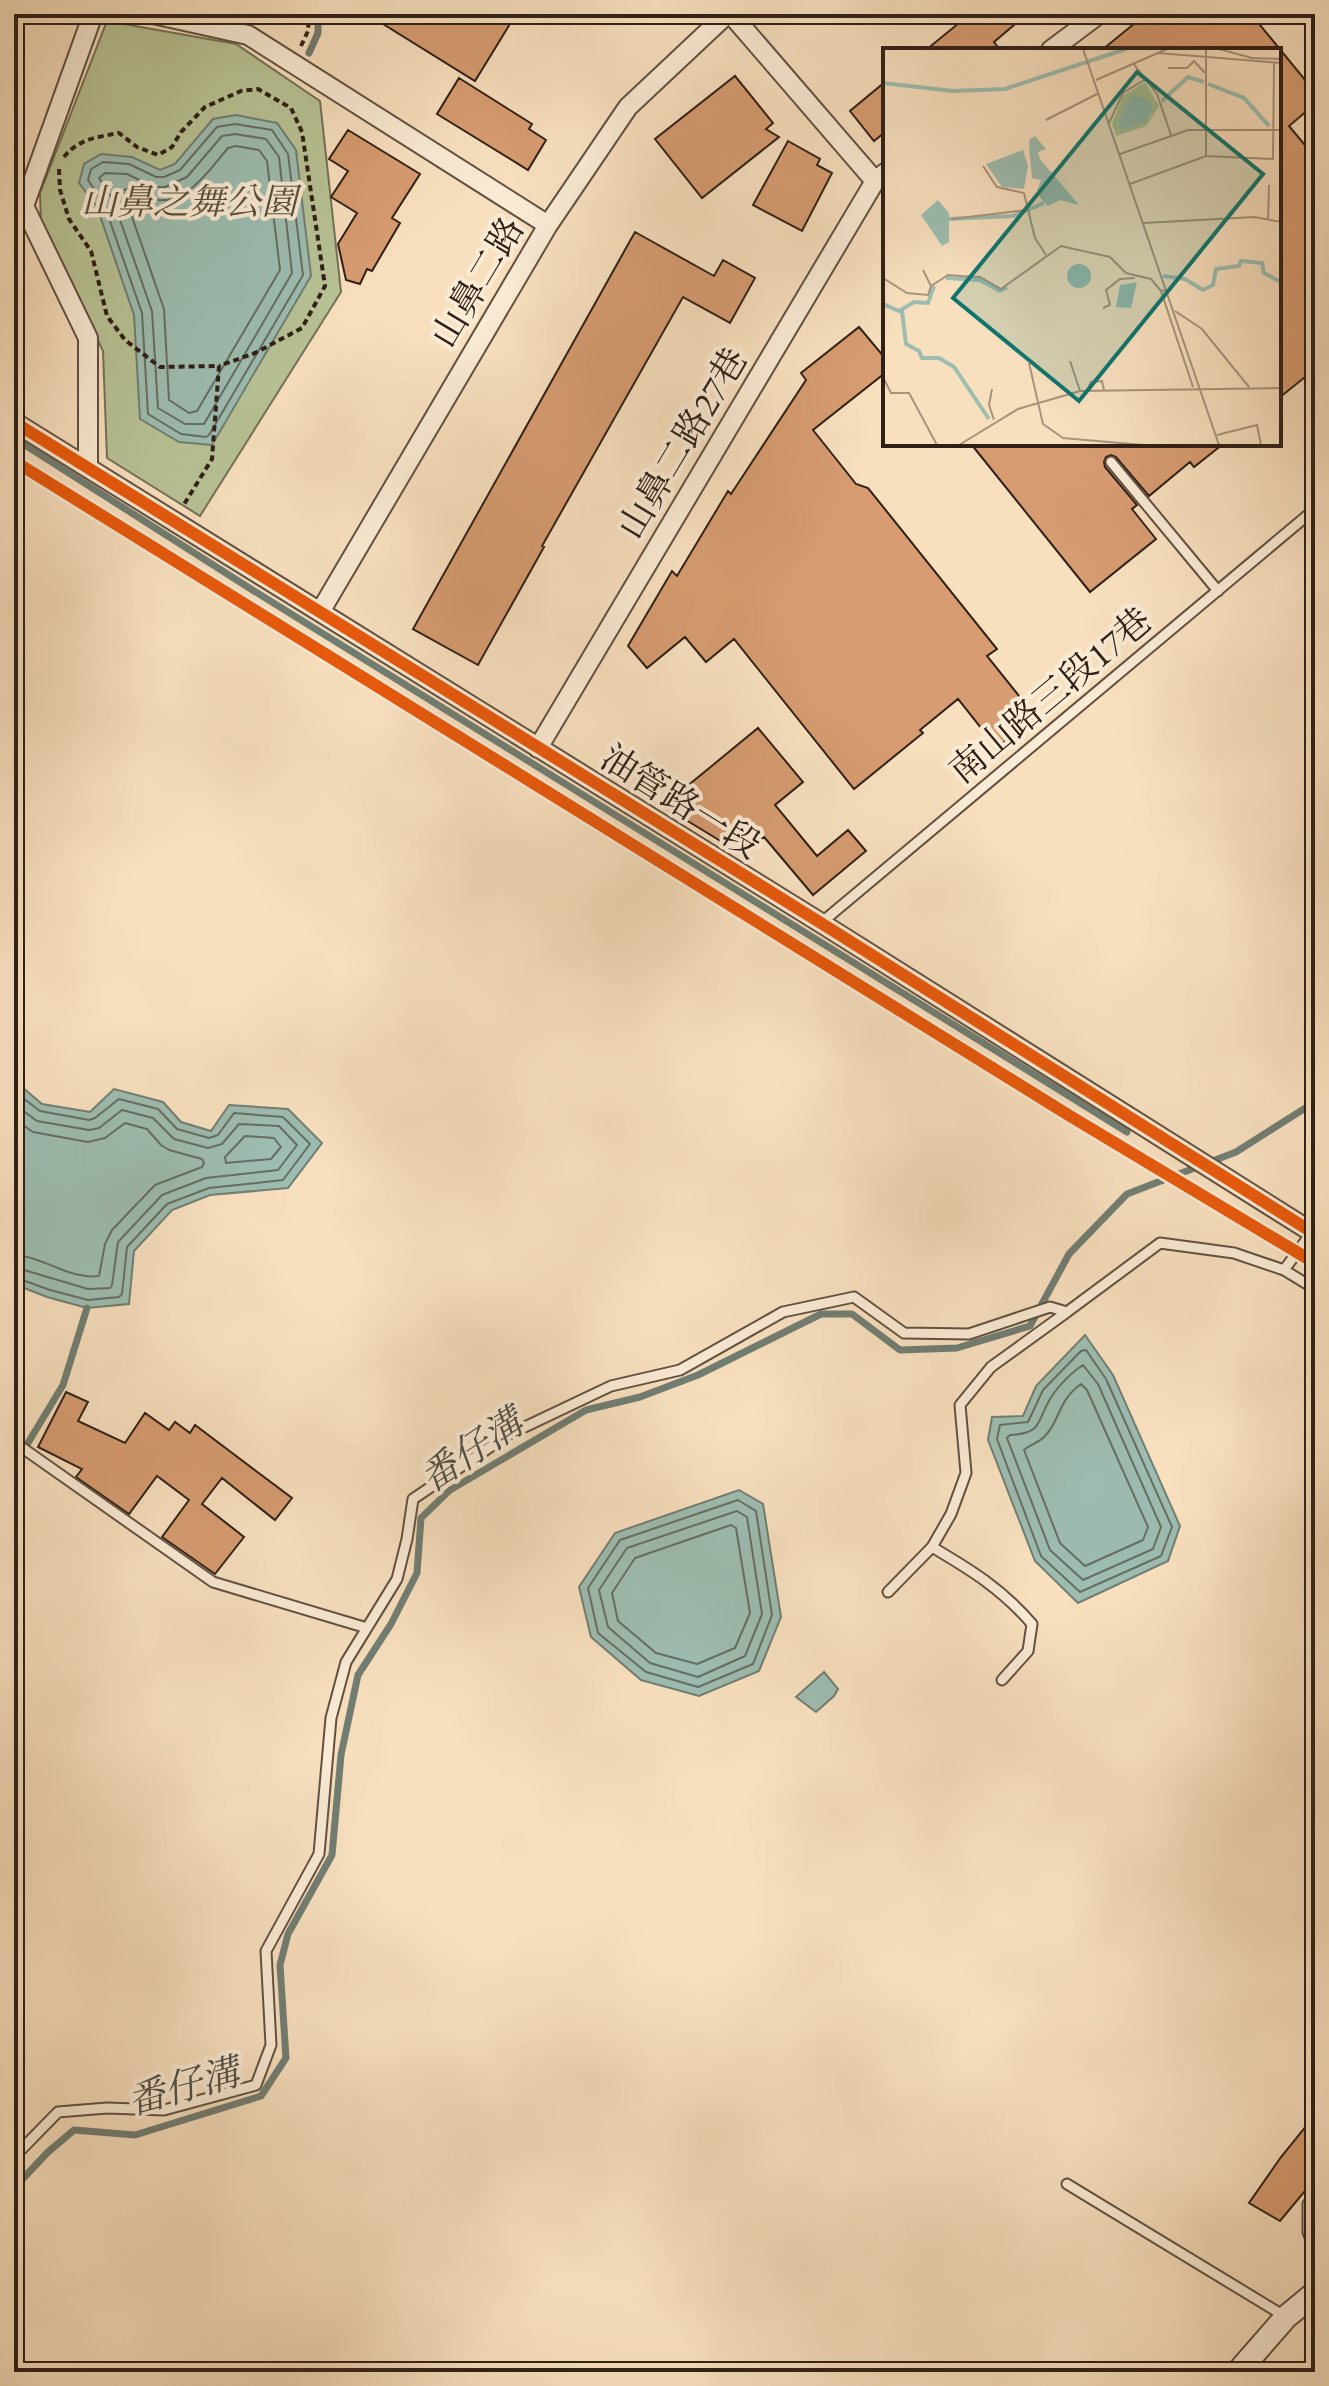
<svg xmlns="http://www.w3.org/2000/svg" width="1329" height="2386" viewBox="0 0 1329 2386" font-family="'EB Garamond','Noto Serif TC',serif">
<style>
.green{fill:#b8c396;stroke:#747256;stroke-width:2}
.water{fill:#9dbdb1;stroke:#717e73;stroke-width:2}
.lines{fill:none;stroke-linecap:round;stroke-linejoin:round}
.shore{stroke:#666e64;stroke-width:2}
.stream{stroke:#717e73;stroke-width:7}
.building{fill:#d79c71;stroke:#2f2017;stroke-width:2}
.service-casing{stroke:#615041;stroke-width:13}
.minor-casing{stroke:#615041;stroke-width:22}
.tertiary-casing{stroke:#615041;stroke-width:26}
.path{stroke:#2f2017;stroke-width:4;stroke-dasharray:6 4;stroke-linecap:butt}
.service{stroke:#faebd5;stroke-width:9}
.minor{stroke:#faebd5;stroke-width:18}
.tertiary{stroke:#faebd5;stroke-width:22}
.cycleway-casing{stroke:#faebd5;stroke-width:17}
.cycleway{stroke:#e8590c;stroke-width:12}
.labels{text-anchor:middle;dominant-baseline:central;stroke-width:8;stroke-linejoin:round;paint-order:stroke}
.park-label{font-size:36px;font-style:italic;fill:#58513d;stroke:#faebd5}
.street-label{font-size:36px;fill:#2f2017;stroke:#faebd5}
.water-label{font-size:38px;font-style:italic;fill:#504f45;stroke:#faebd5}
.inset-river{fill:none;stroke:#9dbdb1;stroke-width:4}
.inset-road{fill:none;stroke:#a8937c;stroke-width:2}
.view{fill:#0f766e;fill-opacity:0.15;stroke:#0f766e;stroke-width:4}
.inset-edge{fill:none;stroke:#2f2017;stroke-width:4}
</style>
<rect width="100%" height="100%" fill="#f8e0bf"/>
<filter id="stains"><feTurbulence type="fractalNoise" baseFrequency=".0025" numOctaves="4"/><feColorMatrix values="0 0 0 0 .2 0 0 0 0 .09 0 0 0 0 .02 0 0 0 .5 -.17"/></filter>
<radialGradient id="worn" r=".72"><stop offset=".6" stop-color="#630" stop-opacity="0"/><stop offset="1" stop-color="#630" stop-opacity=".3"/></radialGradient>
<path class="green" d="M107,21L236,44L320,101L341,292L200,516L107,458L103,351L41,224L40,193Z"/>
<path class="water" d="M236,115L277,123L296,150L311,276L212,445L179,442L140,419L134,315L97,207L79,183L84,164L101,154L132,157L160,170L175,164L213,119Z
M14,1086L22,1087L42,1104L90,1112L114,1089L163,1102L181,1122L211,1131L229,1105L288,1109L322,1143L288,1188L210,1195L172,1210L134,1251L129,1304L87,1308L47,1297L14,1284Z
M1085,1335L1113,1375L1180,1526L1168,1561L1078,1603L1035,1561L988,1440L992,1417L1023,1416L1036,1386Z
M739,1490L763,1504L781,1617L759,1671L699,1696L641,1680L591,1637L579,1587L615,1533Z
M824,1672L838,1689L834,1696L816,1712L796,1697Z"/>
<g class="lines">
<path class="shore" d="M235,124L272,130L288,154L303,275L209,435L206,437L181,434L148,414L142,313L104,204L88,180L91,169L103,162L129,164L156,177H164L180,170L217,127Z
M235,134L266,139L279,157L292,273L204,424H185L158,408L152,311L113,200L99,178L105,173L127,174L154,187H165L187,177L222,136Z
M236,146L259,150L267,161L280,270L197,411L189,413L169,400L164,309L123,191L128,188C136,192 144,197 152,199C185,208 210,169 228,148Z
M14,1094L19,1095L40,1111L89,1120L95,1118L119,1099L158,1109L177,1129L209,1138L218,1135L234,1113L283,1117L310,1144L283,1180L209,1188L167,1204L127,1247L122,1294L119,1297L88,1300L50,1290L14,1277
M14,1104L37,1121L89,1130L99,1128L122,1110L153,1118L174,1139L208,1148L222,1144L239,1124L279,1126L297,1145L278,1170L206,1178L162,1195L118,1242L112,1285L110,1288L88,1289L14,1267
M14,1119L33,1132L88,1142L105,1138L125,1123L147,1129L161,1145L169,1150L202,1159L204,1163L202,1167L155,1185L112,1230L105,1244L99,1276C69,1280 43,1256 14,1255
M245,1136L274,1138L281,1147L271,1159L226,1163L225,1157Z
M1086,1350L1106,1379L1172,1527L1161,1556L1080,1592L1041,1556L997,1439L1000,1425L1028,1422L1043,1390L1081,1351Z
M1083,1365L1098,1384L1161,1527L1153,1549L1083,1580L1050,1550L1007,1438L1010,1435C1043,1433 1036,1423 1050,1399C1057,1387 1072,1372 1083,1365Z
M1081,1384L1087,1390L1148,1527L1143,1540L1085,1566L1060,1543L1024,1450C1030,1444 1039,1443 1045,1436C1061,1419 1057,1402 1081,1384Z
M738,1500L756,1511L772,1615L753,1664L698,1687L646,1672L598,1633L588,1588L620,1540Z
M737,1511L747,1517L762,1614L745,1656L698,1677L650,1663L608,1627L599,1590L627,1548Z
M731,1525L736,1528L750,1613L735,1648L697,1664L656,1653L618,1621L612,1593L635,1558Z"/>
<path class="stream" d="M309,53L318,33V14
M14,438L254,591L1127,1132
M14,1466L63,1385L87,1308
M14,2188L48,2152L74,2130L135,2135L261,2096L286,2058L280,1965L288,1934L332,1855L341,1755L358,1675L391,1624L417,1573L421,1518L450,1490L586,1410L640,1397L698,1375L821,1314H852L900,1350L957,1348L1030,1326L1069,1254L1127,1194L1236,1152L1315,1102"/>
</g>
<path class="building" d="M367,14H516L475,81Z
M970,14H1027L994,42L1000,50H926Z
M1146,14H1251L1315,92V104L1289,126L1315,157V369L1279,398V50H1102Z
M735,76L773,123L766,129L779,137L702,198L655,139Z
M459,78L532,124L529,129L546,140L528,170L437,114Z
M885,82V132L874,141L850,111Z
M348,130L420,174L392,218L400,223L372,271L367,269L360,284L346,280L338,244L357,213L331,197L348,171L329,159Z
M788,141L820,159L817,165L832,173L802,231L753,205Z
M635,232L714,276L723,260L755,278L730,323L683,297L542,546L544,547L478,665L413,629Z
M859,327L885,358V373L813,430L856,484L868,488L997,649L987,656L1036,717L997,748L958,699L920,730L923,733L854,789L734,639L706,662L685,637L647,668L628,646L672,571L677,576L728,491L731,494L806,380L801,373Z
M971,444H1223L1194,467L1190,462L1149,496L1116,457L1111,455L1106,457L1104,462L1105,467L1137,505L1132,509L1156,539L1090,592Z
M758,728L803,782L775,805L817,856L848,830L866,851L813,895L764,837L742,854L663,806Z
M66,1392L88,1402L78,1421L125,1443L145,1413L169,1430L175,1422L190,1433L195,1425L292,1498L275,1520L222,1478L202,1504L244,1537L215,1574L162,1537L189,1500L157,1476L129,1514L76,1477L82,1469L38,1447Z
M1315,2115V2179L1280,2221L1249,2203L1281,2157Z"/>
<g class="lines">
<defs>
<path id="service" d="M1111,462L1218,591
M821,923L1315,509
M1284,1270L1315,1289
M14,1442L213,1582L367,1628
M888,1592L932,1547
M1002,1680L1028,1651L1032,1624C1002,1589 971,1570 932,1547L951,1514L966,1473L960,1405L991,1367L1067,1312
M14,2157L58,2112L107,2108L164,2110L256,2085L271,2045L266,1951L319,1854L331,1718L346,1662L397,1579L407,1539L413,1499L508,1435L611,1386L680,1370L783,1312L854,1297L904,1333L969,1334L1050,1307L1067,1312L1160,1243L1234,1253L1284,1270L1312,1232
M1067,2184L1286,2317
M1315,2198L1308,2204V2232L1315,2251"/>
<path id="minor" d="M153,14L248,35L548,225
M731,14L875,181
M1051,50L1099,14
M14,422L821,923L1315,1234
M88,468V338L24,206L93,14
M320,612L548,225L628,107L727,14
M538,748L875,181L885,173"/>
<path id="tertiary" d="M1238,2372L1286,2317L1315,2293"/>
</defs>
<use href="#service" class="service-casing"/>
<use href="#minor" class="minor-casing"/>
<use href="#tertiary" class="tertiary-casing"/>
<path class="path" d="M301,46L308,31L309,14
M64,157C78,139 98,137 119,133L137,147L158,155L172,147L181,132L205,107L241,91L258,89L291,108L302,132L325,286L302,328L255,353L219,366
M59,169L60,190L69,219L91,251L107,316L125,340L160,367L219,366L212,459L183,506"/>
<use href="#service" class="service"/>
<use href="#minor" class="minor"/>
<use href="#tertiary" class="tertiary"/>
<defs>
<path id="cycleway" d="M14,422L821,923L1315,1234
M14,461L1070,1116L1315,1263"/>
</defs>
<use href="#cycleway" class="cycleway-casing"/>
<use href="#cycleway" class="cycleway"/>
</g>
<g class="labels">
<g class="park-label">
<text x="189" y="201">山鼻之舞公園</text>
</g>
<g class="street-label">
<text transform="translate(477 282) rotate(-59)">山鼻二路</text>
<text transform="translate(682 443) rotate(-59)">山鼻二路27巷</text>
<text transform="translate(1050 695) rotate(-40)">南山路三段17巷</text>
<text transform="translate(681 801) rotate(32)">油管路一段</text>
</g>
<g class="water-label">
<text transform="translate(471 1450) rotate(-34)">番仔溝</text>
<text transform="translate(183 2086) rotate(-16)">番仔溝</text>
</g>
</g>
<g transform="translate(883 48)">
<rect width="398" height="398" fill="#f8e0bf"/>
<path d="M262,34L276,58L263,78L233,88L229,75L240,48Z" fill="#b8c396"/>
<path d="M249,46L267,53L270,61L262,74L239,82L235,74ZM152,88L163,101L155,104L157,111L196,157L177,152L165,158L158,151L154,143L158,132L149,130L147,110L146,92ZM140,102L145,118L141,141L119,139L103,116ZM55,152L66,165V194L59,198L38,167ZM184 228a12 12 0 1 1 24 0a12 12 0 1 1-24 0ZM254,234L248,260L233,259L237,237Z" fill="#9dbdb1"/>
<path class="inset-river" d="M0,35L70,43L122,41L243,1M325,36L361,50L386,78M279,53L305,29L321,34M66,171L130,168L161,155M280,228L302,231L320,242L330,237L333,221L356,218L358,213L379,215L381,225L398,234M63,230L97,232L117,243L124,239M0,256L16,263L31,254L45,255L51,238M19,263L23,296L36,303L39,310H56L71,319L106,371"/>
<path class="inset-road" d="M200,1L336,397M336,1L369,10L398,11M275,5L398,15M250,15L274,46L288,87M285,20H304L311,13L322,25M213,32L284,1M163,72L216,45M226,75L240,45L263,31M237,106L305,82H398M323,108V1M100,118L114,139L141,145L152,190L163,207M247,136L323,108L390,111L391,15M69,171L144,162M385,171L386,137M261,175L371,169L398,174M0,230L24,245L45,247L48,238L40,222M48,238L65,227L78,228L97,229L118,241L178,198L227,209L243,225L268,231L278,243L283,242M278,243L310,339M220,260L227,257L223,242L237,231L252,230M292,263L319,281L366,339M187,313L197,343M146,315L160,376L180,390L260,397M0,329L8,345H26L54,397M109,341L106,357L111,372M204,343L208,334L219,333L221,342M334,387L374,377L378,397M76,397L135,361L197,343L398,340"/>
<path class="view" d="M254,24L380,126L196,353L70,250Z"/>
<rect width="398" height="398" class="inset-edge"/>
</g>
<rect width="1329" height="2386" fill="none" stroke="#f8e0bf" stroke-width="48"/>
<rect x="16" y="16" width="1297" height="2354" fill="none" stroke="#2f2017" stroke-width="4"/>
<rect x="24" y="24" width="1281" height="2338" fill="none" stroke="#2f2017" stroke-width="2"/>
<rect width="100%" height="100%" filter="url(#stains)"/>
<rect width="100%" height="100%" fill="url(#worn)"/>
</svg>
